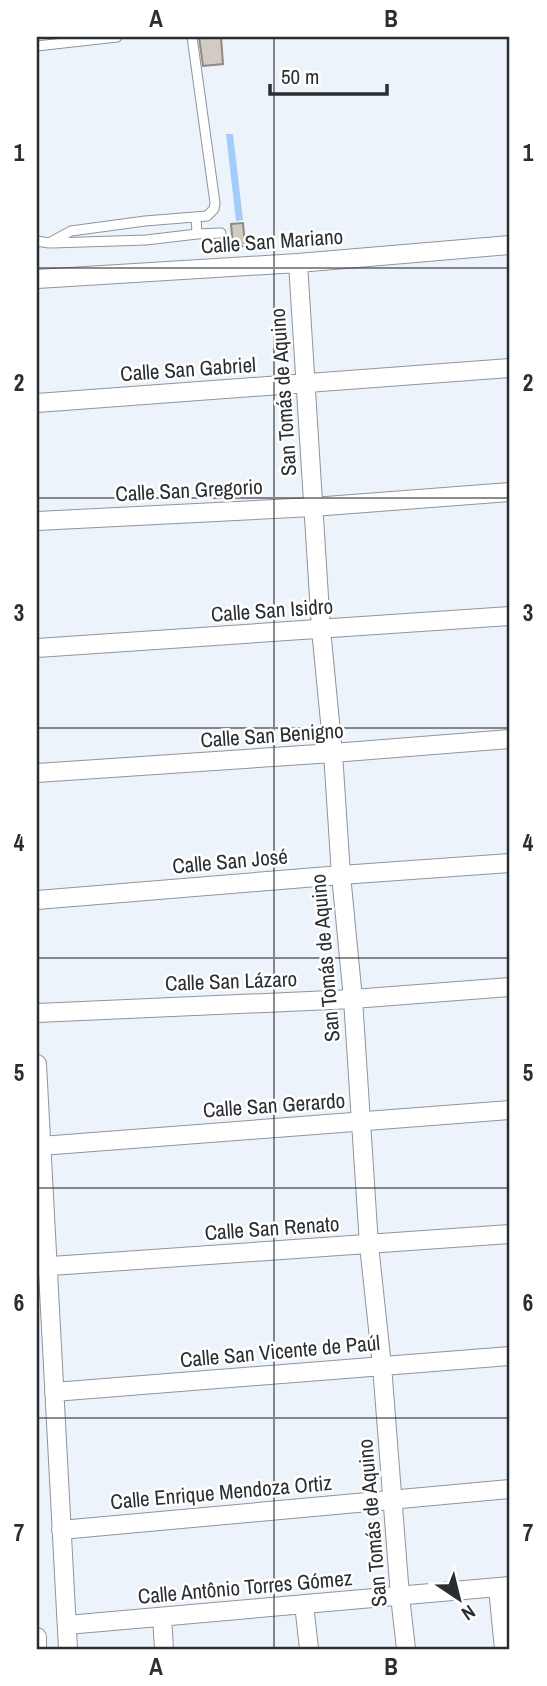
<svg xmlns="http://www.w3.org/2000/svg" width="547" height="1686" viewBox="0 0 547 1686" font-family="'Archivo Narrow',sans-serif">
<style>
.green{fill:#a3ccfb}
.building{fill:#d1cbc3;stroke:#908a83;stroke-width:2}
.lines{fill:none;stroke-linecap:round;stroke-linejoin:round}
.lane-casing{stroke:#8e959c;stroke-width:11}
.street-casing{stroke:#8e959c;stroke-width:20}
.lane{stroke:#fff;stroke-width:9}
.street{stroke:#fff;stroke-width:18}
.grid{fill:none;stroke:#2b2e31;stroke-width:2;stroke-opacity:0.55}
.labels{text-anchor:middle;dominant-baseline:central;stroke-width:5;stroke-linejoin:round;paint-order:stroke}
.street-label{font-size:21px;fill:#2b2e31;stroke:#fff}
.neatline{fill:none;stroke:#2b2e31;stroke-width:2.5}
.grid-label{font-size:23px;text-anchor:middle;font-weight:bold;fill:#2b2e31}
</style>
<rect width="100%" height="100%" fill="#ecf3fb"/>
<path class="green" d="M233,134L243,220L236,221L226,134Z"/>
<path class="building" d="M199,37H221L223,64L203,66Z
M243,223L245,246L233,247L231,224Z"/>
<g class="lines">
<defs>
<path id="lane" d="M37,46L117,37
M196,217L197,234L221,233
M37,241L49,243L71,231L145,221L207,216L214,209L215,203L192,37
M52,243L146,240L197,234"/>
<path id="street" d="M298,263L321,629L333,753L341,875L353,999L369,1245L382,1366L400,1596L406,1649
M37,279L298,263L510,245
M37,403L510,368
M37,521L313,507L510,492
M37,648L510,616
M37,773L333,753L510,739
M37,900L341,875L510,863
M37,1013L353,999L510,987
M37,1064L68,1649
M41,1146L510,1110
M37,1267L510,1234
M54,1392L510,1356
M61,1530L510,1489
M498,1588L504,1649
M304,1604L309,1649
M162,1617L164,1649
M67,1625L510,1586
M37,1637V1649"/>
</defs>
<use href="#lane" class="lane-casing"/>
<use href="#street" class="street-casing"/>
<use href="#lane" class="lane"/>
<use href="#street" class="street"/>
</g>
<path class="grid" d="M274,37V1649M37,268H510M37,498H510M37,728H510M37,958H510M37,1188H510M37,1418H510"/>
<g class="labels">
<g class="street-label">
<text transform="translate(272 241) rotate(-4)">Calle San Mariano</text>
<text transform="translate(188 369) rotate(-4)">Calle San Gabriel</text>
<text transform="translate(283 392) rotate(-94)">San Tomás de Aquino</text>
<text transform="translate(189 490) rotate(-3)">Calle San Gregorio</text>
<text transform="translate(272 610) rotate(-4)">Calle San Isidro</text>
<text transform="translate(272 735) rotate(-4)">Calle San Benigno</text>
<text transform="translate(230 861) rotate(-5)">Calle San José</text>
<text transform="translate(325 958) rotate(-95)">San Tomás de Aquino</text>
<text transform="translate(231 981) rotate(-2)">Calle San Lázaro</text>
<text transform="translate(274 1105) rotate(-4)">Calle San Gerardo</text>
<text transform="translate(272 1228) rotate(-4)">Calle San Renato</text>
<text transform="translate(280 1351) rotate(-5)">Calle San Vicente de Paúl</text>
<text transform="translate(221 1492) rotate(-5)">Calle Enrique Mendoza Ortiz</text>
<text transform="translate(372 1523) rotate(-95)">San Tomás de Aquino</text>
<text transform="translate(245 1587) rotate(-5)">Calle Antônio Torres Gómez</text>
</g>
</g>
<rect width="547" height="1686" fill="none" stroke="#ffffff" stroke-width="77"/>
<g transform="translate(459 1599) rotate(145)" stroke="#ffffff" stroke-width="5" paint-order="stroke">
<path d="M0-5L12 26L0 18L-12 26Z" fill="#2b2e31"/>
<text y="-10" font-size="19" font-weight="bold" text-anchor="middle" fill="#2b2e31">N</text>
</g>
<path d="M270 84v10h117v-10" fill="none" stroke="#2b2e31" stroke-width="3.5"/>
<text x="281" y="84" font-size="21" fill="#2b2e31" stroke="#ffffff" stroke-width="5" paint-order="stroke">50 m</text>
<rect x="38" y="38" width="470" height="1610" class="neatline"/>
<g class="grid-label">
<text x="156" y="27">A</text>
<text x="391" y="27">B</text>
<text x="19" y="161">1</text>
<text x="528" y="161">1</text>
<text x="19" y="391">2</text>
<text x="528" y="391">2</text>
<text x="19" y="621">3</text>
<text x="528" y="621">3</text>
<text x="19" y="851">4</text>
<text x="528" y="851">4</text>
<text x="19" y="1081">5</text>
<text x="528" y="1081">5</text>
<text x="19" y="1311">6</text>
<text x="528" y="1311">6</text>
<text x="19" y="1541">7</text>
<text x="528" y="1541">7</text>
<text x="156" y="1675">A</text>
<text x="391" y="1675">B</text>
</g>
</svg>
